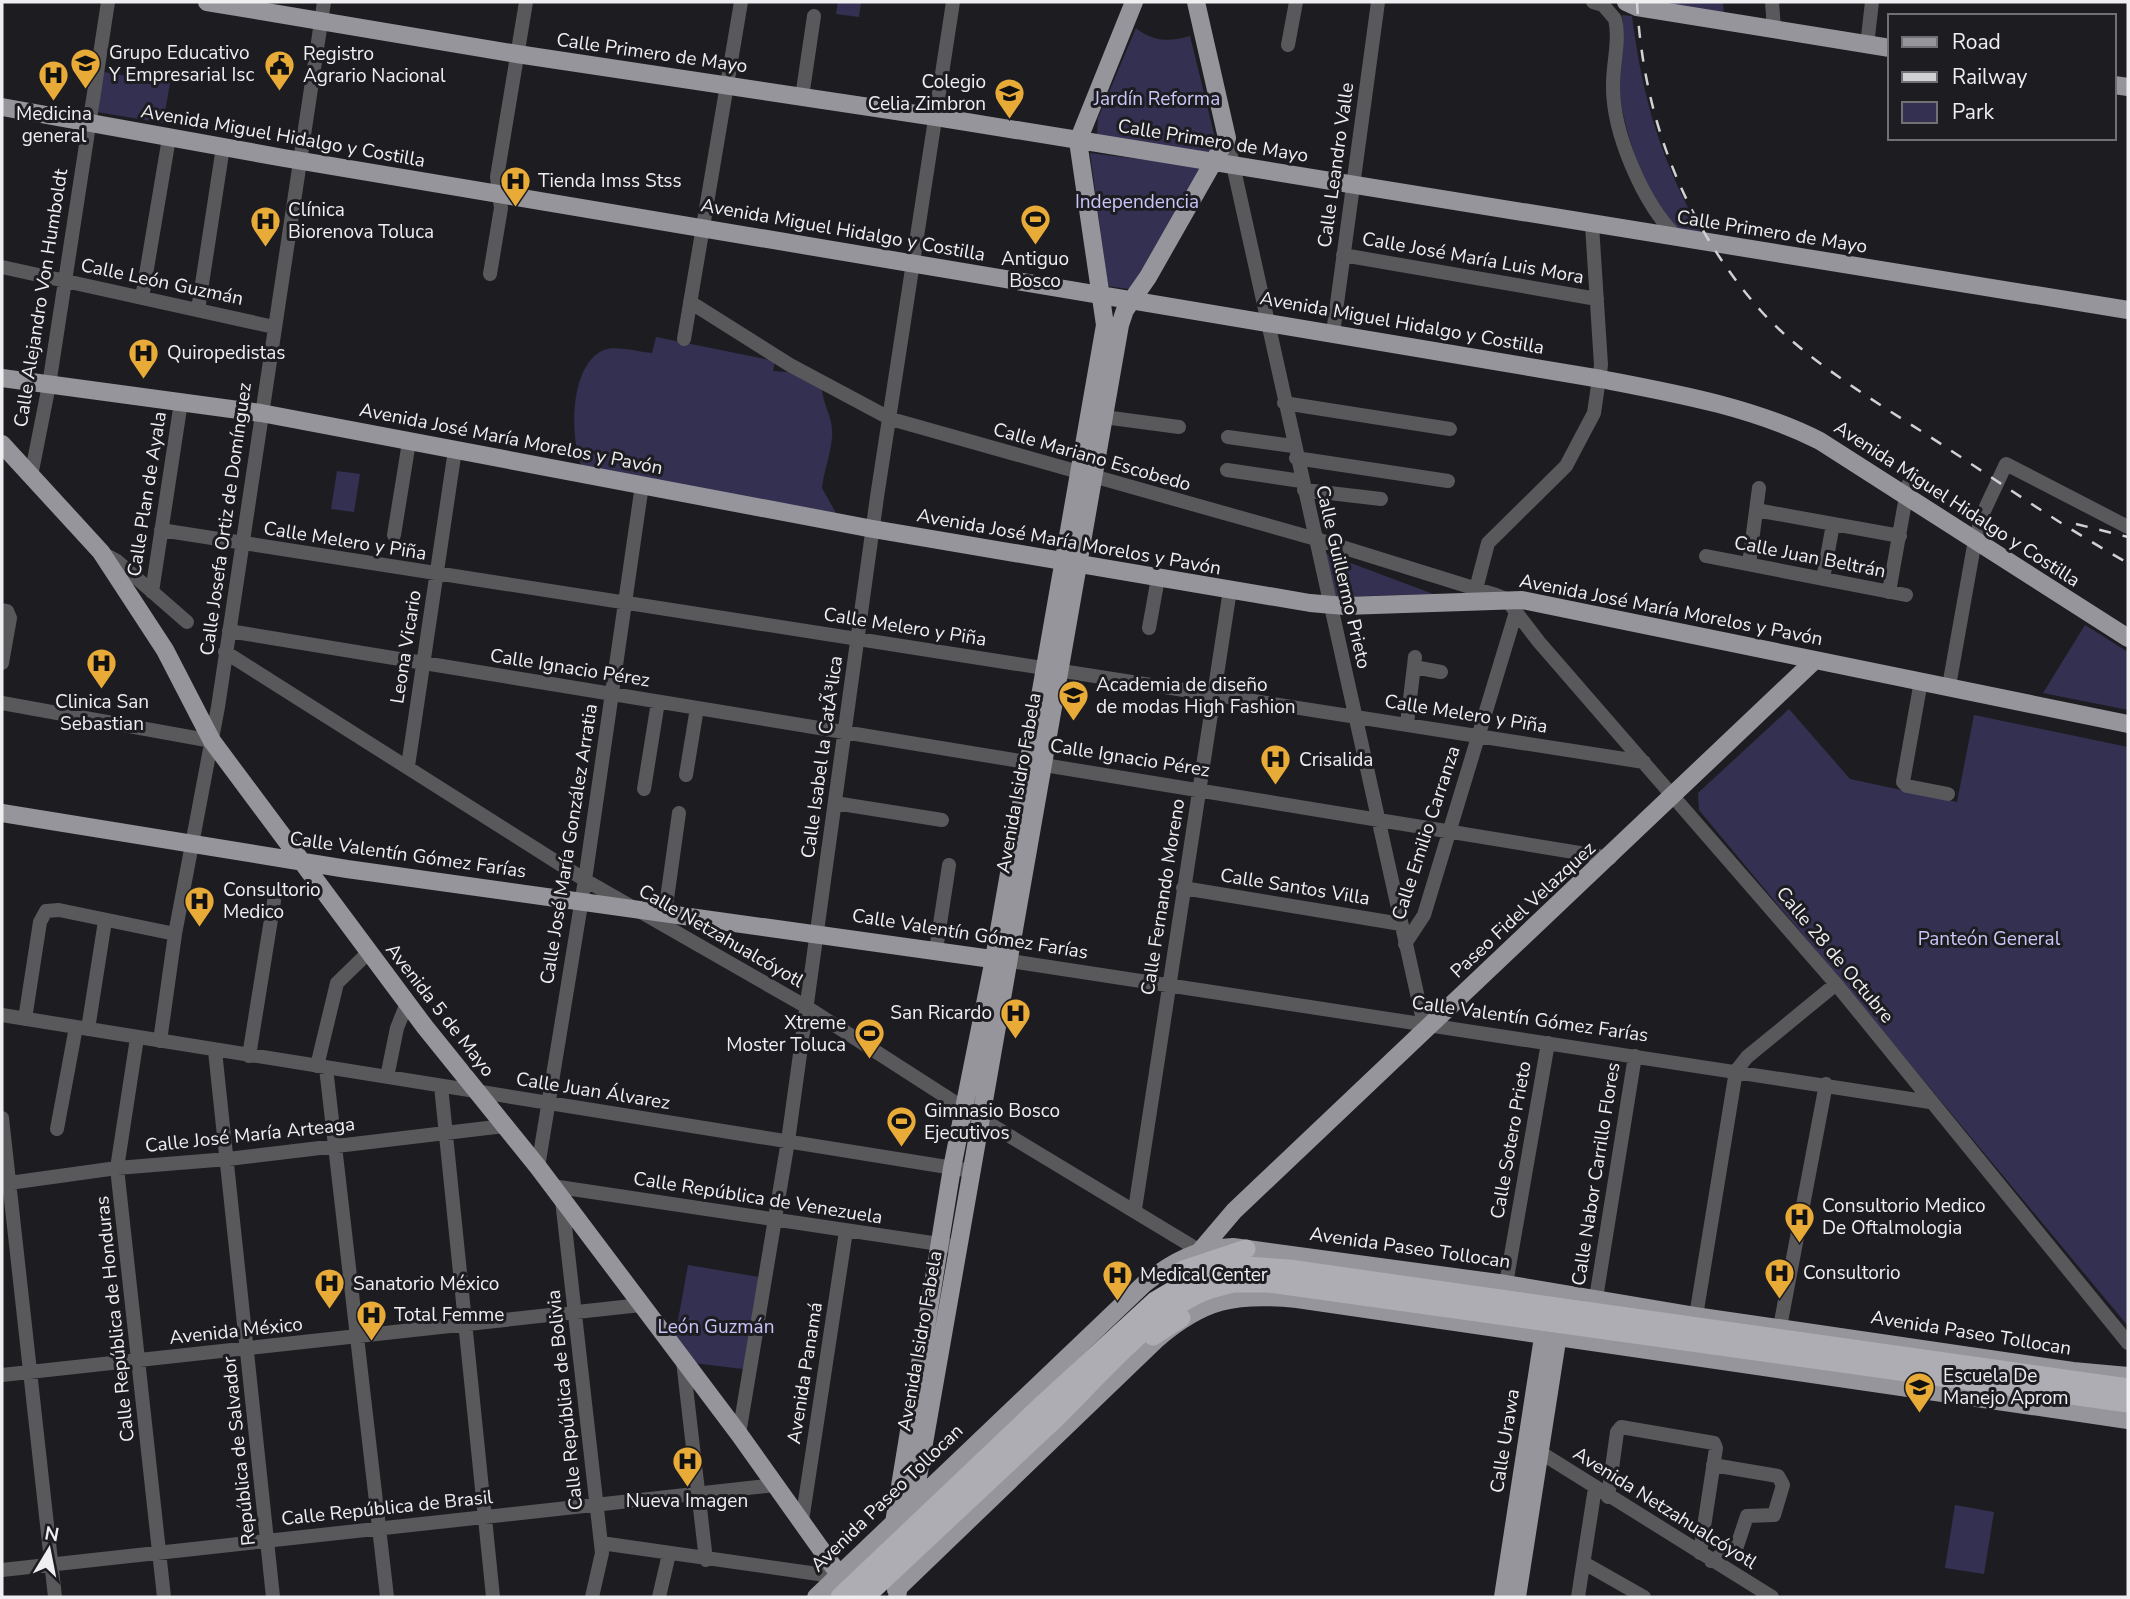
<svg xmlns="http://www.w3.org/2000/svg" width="2130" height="1599" viewBox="0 0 2130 1599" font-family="'Nunito Sans',sans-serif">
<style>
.green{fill:#343052}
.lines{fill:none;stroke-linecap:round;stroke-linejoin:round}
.minor{stroke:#59595c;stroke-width:14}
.major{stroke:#96959b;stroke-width:18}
.highway{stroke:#aeadb4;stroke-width:19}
.rail{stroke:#d1d1d4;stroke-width:2.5;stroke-dasharray:12 12;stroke-linecap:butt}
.highway-bridge{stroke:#aeadb4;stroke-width:19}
.labels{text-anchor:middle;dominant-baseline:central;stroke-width:6;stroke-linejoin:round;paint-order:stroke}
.poi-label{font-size:19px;fill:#efeff2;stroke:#1d1d21;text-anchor:start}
.street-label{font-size:19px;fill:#efeff2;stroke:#1d1d21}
.park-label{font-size:19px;fill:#c9c5f9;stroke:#1d1d21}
</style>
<rect width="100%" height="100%" fill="#1d1d21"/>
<path class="green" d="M838,2H861L859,17L836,14Z
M1651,2H1723L1724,15Z
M1622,15L1632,16C1643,102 1661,160 1703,236C1696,235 1687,235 1681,232C1652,220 1623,126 1620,96C1617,69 1626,42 1622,15Z
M1136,28C1153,42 1170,42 1190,36L1216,142L1207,156L1108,139L1097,134L1098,118Z
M104,72L170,83L163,123L97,112Z
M1090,153L1204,167L1135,290L1108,286Z
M656,337L775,361L773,371L799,373L822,387C822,405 834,418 832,437C831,454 824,470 822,488L837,515L583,469C569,440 569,364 604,350C615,345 639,352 652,353Z
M337,471L360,474L354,512L331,509Z
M1324,553L1433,594L1335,597Z
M2085,625L2128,652V710L2043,693Z
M1789,709L1850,779L1957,802L1974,715L2128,747V1326L1699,810L1698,793Z
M688,1265L759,1277L751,1370L694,1363L675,1337Z
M1955,1505L1994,1512L1984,1574L1945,1568Z"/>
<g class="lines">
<path class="minor" d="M1593,2L1603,5L1615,19C1620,40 1613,63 1613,84C1612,132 1643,204 1677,237
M1772,2L1774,29
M1288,45L1296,2
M1867,45L1872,2
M802,97L814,16
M1227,138L1424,1025
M1343,255L1597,299
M2,267L274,327
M490,274L501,208L497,177L526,2
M142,298L169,138
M690,302L790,365L891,419L1316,539L1496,595L1506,599L1539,642L1836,984L2128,1343
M198,310L223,147
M1333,333L1378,2
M684,339L741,2
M1284,403L1450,429
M1104,417L1179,427
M1228,437L1293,446
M1296,458L1448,481
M1227,470L1301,481
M31,476L49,385L108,2
M1304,490L1381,499
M1756,510L1900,536
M161,530L1644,762
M394,535L409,442
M102,553L117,561L187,622
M1706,556L1906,595
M1749,564L1759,488
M1823,579L1833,524
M1476,589L1488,543L1566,466L1594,413L1601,365L1592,225
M152,592L181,402
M1889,592L1908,485
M2,610L7,611L10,618L2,663
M1149,628L1158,578
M229,631L1610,858
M225,652L585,880L805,1006L965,1109L1200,1251
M1414,667L1441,672
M1921,681L1903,782L1907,786L1948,794
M1949,686L1975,540L1984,511L2006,464L2128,527
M2,703L212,741
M1407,724L1415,657
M408,766L455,450
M686,775L697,708
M644,789L658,702
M835,803L942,820
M1183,888L1401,924
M665,913L679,813
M1405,944L1424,915L1516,612
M936,950L949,865
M1010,961L1930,1102
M2,1015L972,1171
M25,1019L40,922L46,911L59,910L175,934
M88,1029L105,921
M137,1038L117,1168L164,1597
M160,1041L175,934L218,707L324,2
M215,1051L273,1597
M249,1056L274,901
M317,1066L337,983L369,952
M326,1068L387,1597
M387,1077L397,1028L407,1003
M441,1086L493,1597
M2,1118L55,1597
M57,1129L76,1027
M538,1167L585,880L642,485
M2,1184L117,1168L228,1159L504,1126
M552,1186L959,1247
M562,1200L602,1553L592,1597
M1135,1209L1230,590
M1506,1284L1548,1043
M1596,1298L1635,1056
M1696,1316L1736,1071L1747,1057L1836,984
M1780,1327L1826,1084
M683,1361L706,1560
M2,1375L641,1305
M739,1434L788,1141L877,497L953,2
M1538,1451L1772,1597
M1608,1497L1617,1432L1621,1427L1714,1443L1716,1448L1700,1553
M802,1521L846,1231
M601,1543L839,1577
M1711,1561L1737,1546L1747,1516L1774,1515L1783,1485L1778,1476L1713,1465
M1584,1563L1644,1597
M2,1570L776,1485
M659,1597L669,1554
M1578,1597L1595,1488"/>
<path class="major" d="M207,2L517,54L936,117L2128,310
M1626,2L1637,7L1890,48
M2114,85L2128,87
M2,107L284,158L1601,379C1674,393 1753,407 1820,441L2128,638
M2,378L261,413L873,529L1310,603L1345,606L1522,600L2128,724
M2,444L101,552L165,650L212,741L425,1027L538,1167L739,1434L855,1597
M2,813L347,869L1006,961
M1200,1251L1234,1211L1815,660
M885,1558L894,1523L952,1168L994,959L1105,325L1078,141L1134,2
M896,1590L1156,1340C1203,1299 1235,1293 1297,1299L2128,1420
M816,1597L1144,1284C1172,1262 1197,1248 1233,1247L1506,1284L1696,1316L2073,1371L2128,1376
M897,1597L1120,325L1125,310L1148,277L1227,138L1196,2
M1503,1597L1545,1324
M1517,1597L1559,1328"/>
<path class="highway" d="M1183,1270L1246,1249
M1153,1336L1181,1318
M1043,1404L1155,1301L1201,1274
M1056,1418C1099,1376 1154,1309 1210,1289"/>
<path class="rail" d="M1637,2C1643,117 1684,224 1761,311C1808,363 1885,407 1944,446C2005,486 2065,528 2128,563
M2076,524L2128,537"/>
<path class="highway-bridge" d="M1201,1274L1245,1266L1289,1269L2128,1388
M1210,1289L1233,1283H1268L2128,1403
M840,1597L1043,1404
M865,1597L1056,1418"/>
</g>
<defs>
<symbol id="university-pin" viewBox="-11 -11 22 30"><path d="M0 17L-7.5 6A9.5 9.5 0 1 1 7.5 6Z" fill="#e9ab38" stroke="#1d1d21"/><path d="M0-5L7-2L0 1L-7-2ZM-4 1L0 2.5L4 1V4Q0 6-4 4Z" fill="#111"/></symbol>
<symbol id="civic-pin" viewBox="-11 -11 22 30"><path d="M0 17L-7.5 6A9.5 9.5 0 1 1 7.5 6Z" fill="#e9ab38" stroke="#1d1d21"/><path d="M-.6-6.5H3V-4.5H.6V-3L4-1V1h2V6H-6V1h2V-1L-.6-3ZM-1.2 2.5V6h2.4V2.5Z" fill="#111"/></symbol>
<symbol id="hospital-pin" viewBox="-11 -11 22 30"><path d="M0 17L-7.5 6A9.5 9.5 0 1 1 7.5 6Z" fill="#e9ab38" stroke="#1d1d21"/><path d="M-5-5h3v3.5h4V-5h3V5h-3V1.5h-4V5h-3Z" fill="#111"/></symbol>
<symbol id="school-pin" viewBox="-11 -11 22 30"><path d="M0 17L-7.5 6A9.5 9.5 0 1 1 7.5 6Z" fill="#e9ab38" stroke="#1d1d21"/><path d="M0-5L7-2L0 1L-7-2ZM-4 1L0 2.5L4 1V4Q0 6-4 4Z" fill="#111"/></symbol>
<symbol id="stadium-pin" viewBox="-11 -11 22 30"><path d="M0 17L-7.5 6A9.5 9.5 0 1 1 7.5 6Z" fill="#e9ab38" stroke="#1d1d21"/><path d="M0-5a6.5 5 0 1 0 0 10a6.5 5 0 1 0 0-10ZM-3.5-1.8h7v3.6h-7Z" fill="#111"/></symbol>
</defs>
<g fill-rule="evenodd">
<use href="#university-pin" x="68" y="46" width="35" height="47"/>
<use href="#civic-pin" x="262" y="48" width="35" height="47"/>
<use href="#hospital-pin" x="36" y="58" width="35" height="47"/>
<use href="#school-pin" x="992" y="76" width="35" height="47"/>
<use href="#hospital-pin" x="498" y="164" width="35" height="47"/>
<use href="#stadium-pin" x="1018" y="202" width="35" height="47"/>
<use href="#hospital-pin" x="248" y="204" width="35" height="47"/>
<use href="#hospital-pin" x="126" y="336" width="35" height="47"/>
<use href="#hospital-pin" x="84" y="646" width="35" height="47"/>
<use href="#university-pin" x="1056" y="678" width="35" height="47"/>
<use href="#hospital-pin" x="1258" y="742" width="35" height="47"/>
<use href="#hospital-pin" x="182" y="884" width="35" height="47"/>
<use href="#hospital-pin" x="998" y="996" width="35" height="47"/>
<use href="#stadium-pin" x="852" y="1016" width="35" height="47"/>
<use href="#stadium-pin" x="884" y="1104" width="35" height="47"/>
<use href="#hospital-pin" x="1782" y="1200" width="35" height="47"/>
<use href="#hospital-pin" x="1762" y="1256" width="35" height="47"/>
<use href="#hospital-pin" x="1100" y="1258" width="35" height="47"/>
<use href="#hospital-pin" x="312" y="1266" width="35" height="47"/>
<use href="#hospital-pin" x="354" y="1298" width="35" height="47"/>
<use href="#school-pin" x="1902" y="1370" width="35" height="47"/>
<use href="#hospital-pin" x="670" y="1444" width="35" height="47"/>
</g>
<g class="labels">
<g class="poi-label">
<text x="109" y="53">Grupo Educativo<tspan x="109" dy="22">Y Empresarial Isc</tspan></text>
<text x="303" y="54">Registro<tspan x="303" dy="22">Agrario Nacional</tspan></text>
<text x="986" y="82" text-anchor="end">Colegio<tspan x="986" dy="22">Celia Zimbron</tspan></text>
<text x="54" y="114" text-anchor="middle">Medicina<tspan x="54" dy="22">general</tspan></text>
<text x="538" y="181">Tienda Imss Stss</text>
<text x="288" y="210">Clínica<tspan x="288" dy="22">Biorenova Toluca</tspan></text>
<text x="1035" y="259" text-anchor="middle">Antiguo<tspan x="1035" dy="22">Bosco</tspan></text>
<text x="167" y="353">Quiropedistas</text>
<text x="1096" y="685">Academia de diseño<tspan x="1096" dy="22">de modas High Fashion</tspan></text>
<text x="102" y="702" text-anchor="middle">Clinica San<tspan x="102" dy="22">Sebastian</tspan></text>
<text x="1299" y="760">Crisalida</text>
<text x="223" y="890">Consultorio<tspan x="223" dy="22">Medico</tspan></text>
<text x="992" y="1013" text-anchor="end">San Ricardo</text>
<text x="846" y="1023" text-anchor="end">Xtreme<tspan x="846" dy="22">Moster Toluca</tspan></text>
<text x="924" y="1111">Gimnasio Bosco<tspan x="924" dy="22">Ejecutivos</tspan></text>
<text x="1822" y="1206">Consultorio Medico<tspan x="1822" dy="22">De Oftalmologia</tspan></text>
<text x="1803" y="1273">Consultorio</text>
<text x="1140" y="1275">Medical Center</text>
<text x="353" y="1284">Sanatorio México</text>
<text x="394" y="1315">Total Femme</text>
<text x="1943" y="1376">Escuela De<tspan x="1943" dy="22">Manejo Aprom</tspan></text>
<text x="687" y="1501" text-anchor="middle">Nueva Imagen</text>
</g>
<g class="street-label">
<text transform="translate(652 53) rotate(8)">Calle Primero de Mayo</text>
<text transform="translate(283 136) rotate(10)">Avenida Miguel Hidalgo y Costilla</text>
<text transform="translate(1213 141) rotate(9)">Calle Primero de Mayo</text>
<text transform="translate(1336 165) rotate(-82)">Calle Leandro Valle</text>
<text transform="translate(843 230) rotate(10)">Avenida Miguel Hidalgo y Costilla</text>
<text transform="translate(1772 232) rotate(9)">Calle Primero de Mayo</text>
<text transform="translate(1473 258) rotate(10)">Calle José María Luis Mora</text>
<text transform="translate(162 282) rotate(12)">Calle León Guzmán</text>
<text transform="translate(41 298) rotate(-81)">Calle Alejandro Von Humboldt</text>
<text transform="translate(1402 323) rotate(10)">Avenida Miguel Hidalgo y Costilla</text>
<text transform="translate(511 439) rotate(11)">Avenida José María Morelos y Pavón</text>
<text transform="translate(1092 457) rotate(16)">Calle Mariano Escobedo</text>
<text transform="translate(147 494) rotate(-81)">Calle Plan de Ayala</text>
<text transform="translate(1957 504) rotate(33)">Avenida Miguel Hidalgo y Costilla</text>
<text transform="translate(226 519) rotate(-82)">Calle Josefa Ortiz de Domínguez</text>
<text transform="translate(345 541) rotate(9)">Calle Melero y Piña</text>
<text transform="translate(1069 542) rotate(10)">Avenida José María Morelos y Pavón</text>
<text transform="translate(1810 557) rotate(11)">Calle Juan Beltrán</text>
<text transform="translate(1343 577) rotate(77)">Calle Guillermo Prieto</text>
<text transform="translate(1671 610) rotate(11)">Avenida José María Morelos y Pavón</text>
<text transform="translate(905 627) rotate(9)">Calle Melero y Piña</text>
<text transform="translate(406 647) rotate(-81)">Leona Vicario</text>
<text transform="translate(570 668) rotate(9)">Calle Ignacio Pérez</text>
<text transform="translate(1466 714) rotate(9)">Calle Melero y Piña</text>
<text transform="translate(822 757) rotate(-82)">Calle Isabel la CatÃ³lica</text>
<text transform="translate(1130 758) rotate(9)">Calle Ignacio Pérez</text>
<text transform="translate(1019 783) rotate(-80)">Avenida Isidro Fabela</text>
<text transform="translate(1426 833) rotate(-72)">Calle Emilio Carranza</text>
<text transform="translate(569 844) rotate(-81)">Calle José María González Arratia</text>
<text transform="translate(408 855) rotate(8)">Calle Valentín Gómez Farías</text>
<text transform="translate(1295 887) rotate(9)">Calle Santos Villa</text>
<text transform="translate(1163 897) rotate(-81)">Calle Fernando Moreno</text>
<text transform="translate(1523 910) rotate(-43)">Paseo Fidel Velazquez</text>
<text transform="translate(970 934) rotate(9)">Calle Valentín Gómez Farías</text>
<text transform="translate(721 936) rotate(30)">Calle Netzahualcóyotl</text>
<text transform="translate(1835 955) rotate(50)">Calle 28 de Octubre</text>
<text transform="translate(440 1010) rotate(52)">Avenida 5 de Mayo</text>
<text transform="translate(1530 1019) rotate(8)">Calle Valentín Gómez Farías</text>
<text transform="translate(593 1091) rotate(9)">Calle Juan Álvarez</text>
<text transform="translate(250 1135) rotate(-6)">Calle José María Arteaga</text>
<text transform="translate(1511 1140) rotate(-80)">Calle Sotero Prieto</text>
<text transform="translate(1596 1174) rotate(-81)">Calle Nabor Carrillo Flores</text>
<text transform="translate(758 1198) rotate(9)">Calle República de Venezuela</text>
<text transform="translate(1410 1248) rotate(8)">Avenida Paseo Tollocan</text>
<text transform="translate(115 1319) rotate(-96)">Calle República de Honduras</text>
<text transform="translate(236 1331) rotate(-6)">Avenida México</text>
<text transform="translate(1971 1333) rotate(9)">Avenida Paseo Tollocan</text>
<text transform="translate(920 1341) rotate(-80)">Avenida Isidro Fabela</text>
<text transform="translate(805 1373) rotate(-81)">Avenida Panamá</text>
<text transform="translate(565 1400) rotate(-96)">Calle República de Bolivia</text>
<text transform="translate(1505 1441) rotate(-81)">Calle Urawa</text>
<text transform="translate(239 1451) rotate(-96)">República de Salvador</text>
<text transform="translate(887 1498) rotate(-44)">Avenida Paseo Tollocan</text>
<text transform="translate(387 1508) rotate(-6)">Calle República de Brasil</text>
<text transform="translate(1665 1508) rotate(32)">Avenida Netzahualcóyotl</text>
</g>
<g class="park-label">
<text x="1157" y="99">Jardín Reforma</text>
<text x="1137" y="202">Independencia</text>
<text x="1989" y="939">Panteón General</text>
<text x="716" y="1327">León Guzmán</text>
</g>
</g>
<rect width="2130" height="1599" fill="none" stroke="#efeff2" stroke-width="7"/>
<rect x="1888" y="14" width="228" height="126" fill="#1d1d21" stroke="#717175" stroke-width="2"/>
<rect x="1902" y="37" width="35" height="10" fill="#96959b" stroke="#717175" stroke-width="2"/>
<text x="1952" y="49" font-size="21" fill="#efeff2">Road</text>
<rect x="1902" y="72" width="35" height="10" fill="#d1d1d4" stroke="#717175" stroke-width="2"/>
<text x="1952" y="84" font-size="21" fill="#efeff2">Railway</text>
<rect x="1902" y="102" width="35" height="21" fill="#343052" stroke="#717175" stroke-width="2"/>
<text x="1952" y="119" font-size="21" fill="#efeff2">Park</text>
<g transform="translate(49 1550) rotate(10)" stroke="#1d1d21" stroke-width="5" paint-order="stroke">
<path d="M0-5L12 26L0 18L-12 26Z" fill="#efeff2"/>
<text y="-10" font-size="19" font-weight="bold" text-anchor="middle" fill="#efeff2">N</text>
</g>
</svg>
